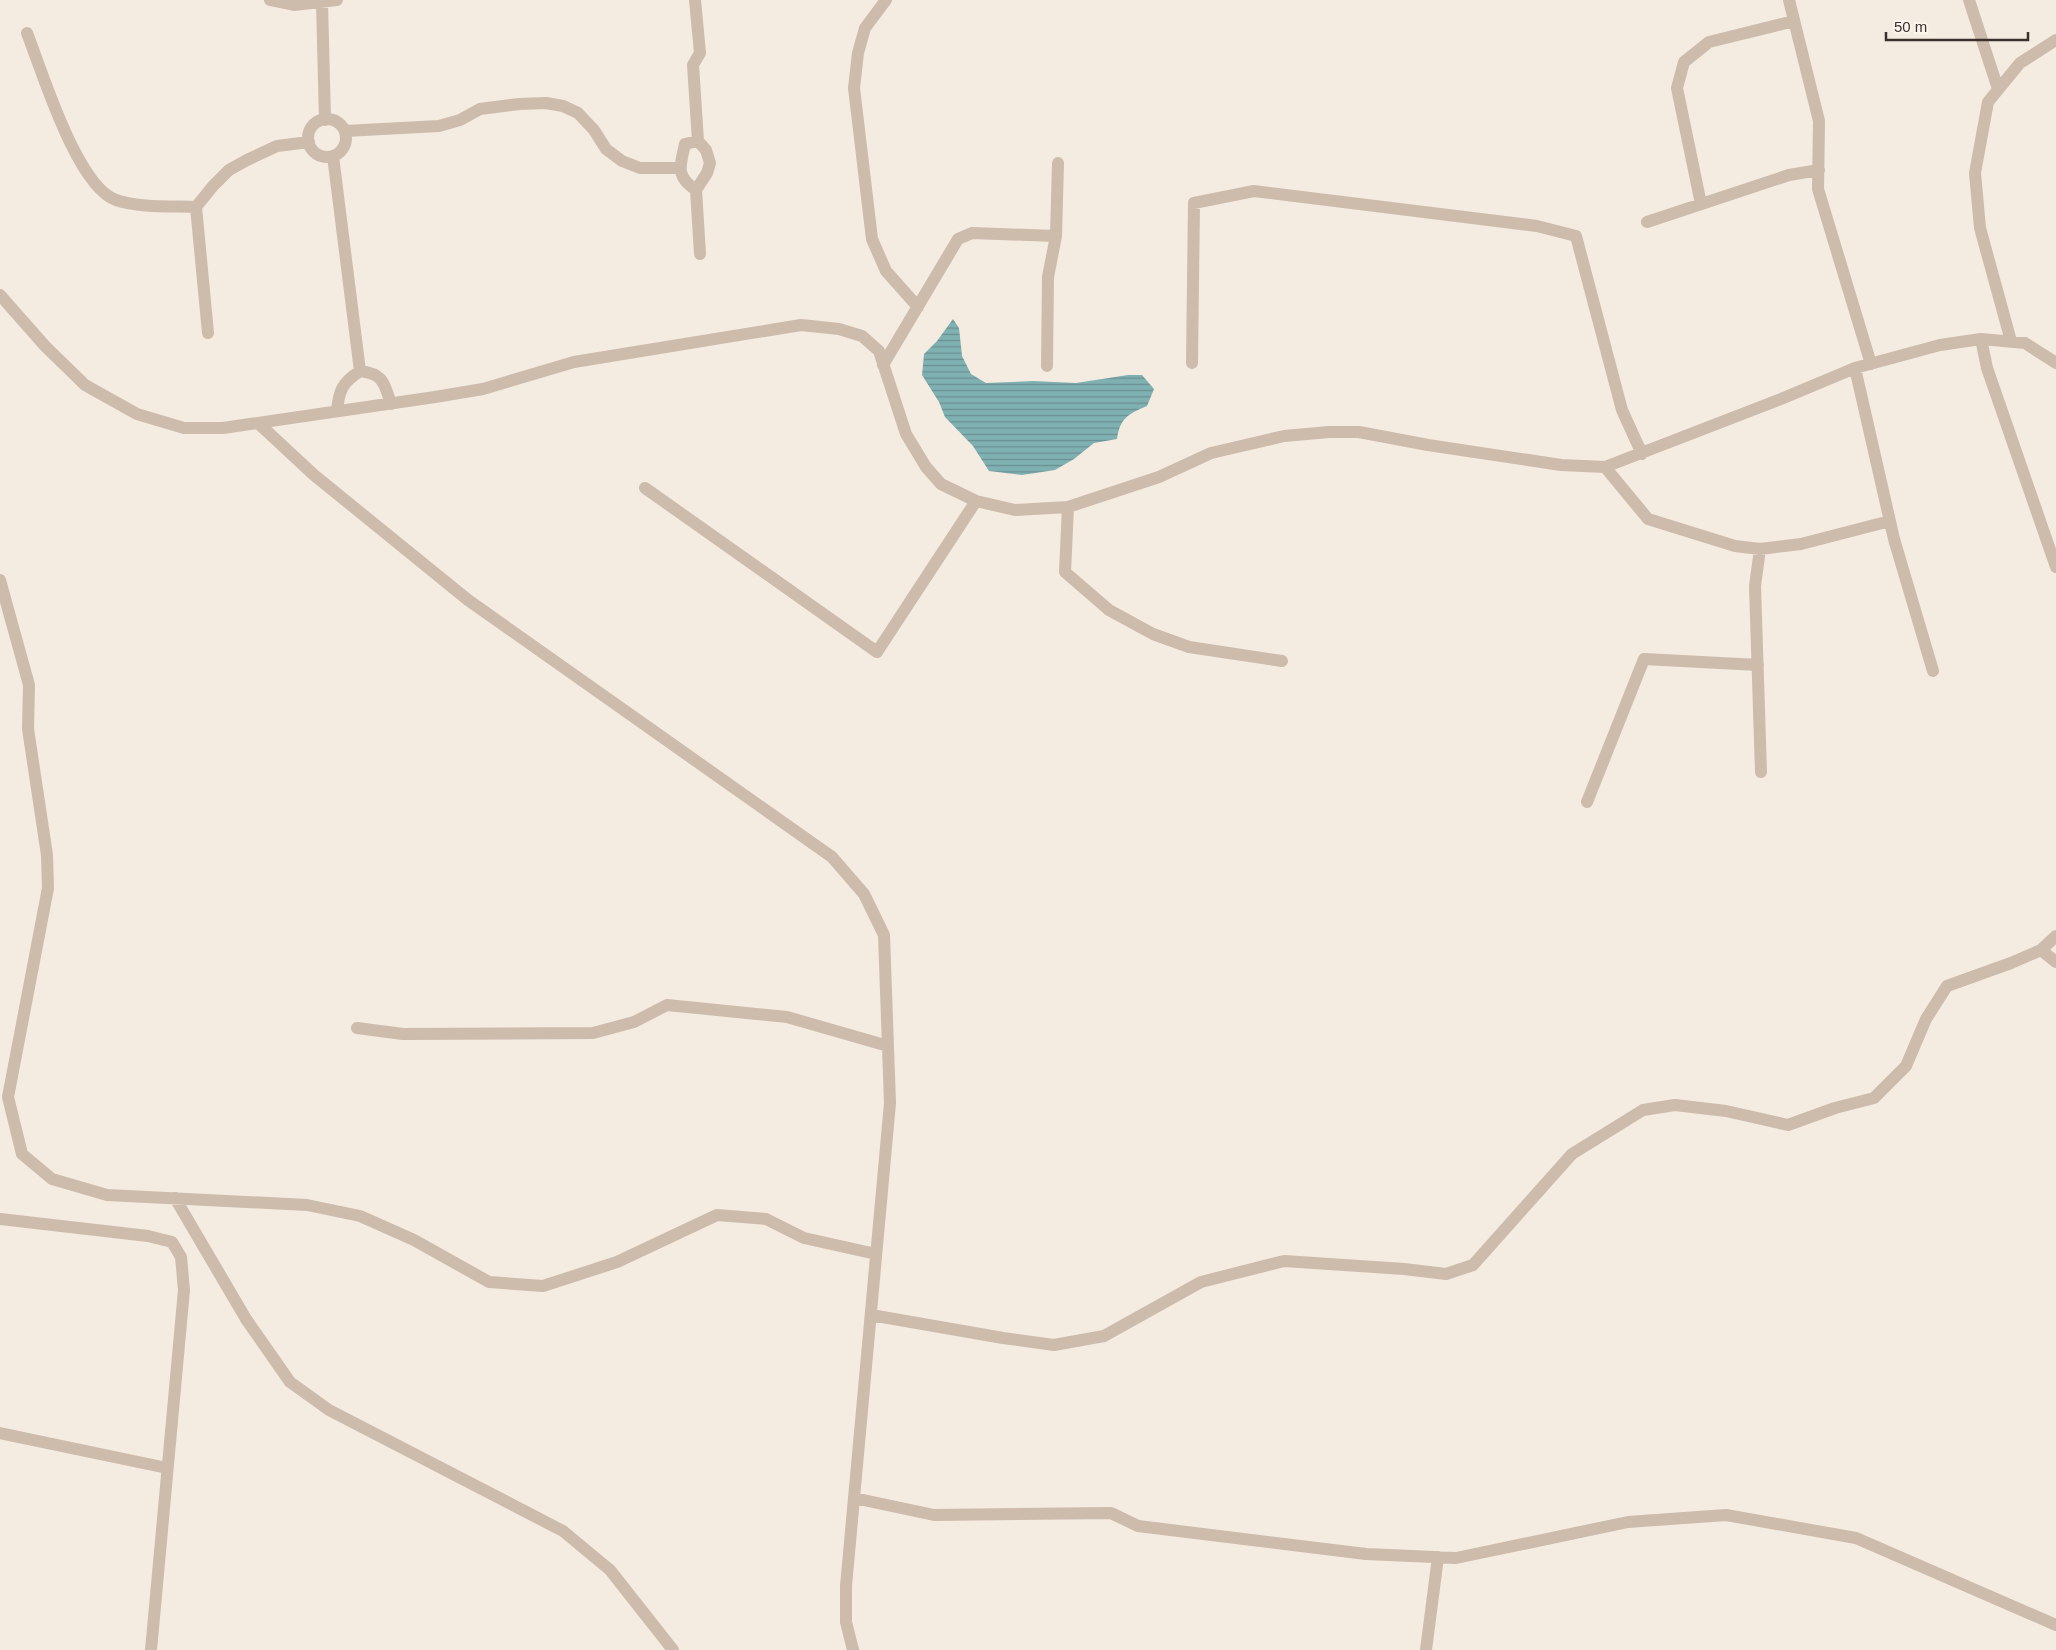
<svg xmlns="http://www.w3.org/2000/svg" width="2056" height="1650" viewBox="0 0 2056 1650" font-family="Arial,sans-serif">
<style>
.water{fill:url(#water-rules)}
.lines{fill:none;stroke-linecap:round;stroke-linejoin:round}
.minor{stroke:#cdbbac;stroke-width:12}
</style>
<defs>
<pattern id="water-rules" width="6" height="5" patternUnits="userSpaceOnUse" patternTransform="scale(1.25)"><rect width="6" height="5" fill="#7fb0b2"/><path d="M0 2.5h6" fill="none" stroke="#699091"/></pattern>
</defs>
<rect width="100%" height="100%" fill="#f4ebe1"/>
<path class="water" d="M953,319L959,328L962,356L971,374L986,383L1033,381L1076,383L1128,375H1142L1154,389L1147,406C1128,414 1120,418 1117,439L1094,443L1074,459L1055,470L1022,475L989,471L973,446L945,417L939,402L922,375L924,354L937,341Z"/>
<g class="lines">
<path class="minor" d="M270,0L294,5L337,0
M695,0L700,53L693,65L698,141L706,150L710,163L707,173L696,190L700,254
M886,0L865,28L858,53L854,88L872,239L886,271L918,307
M1789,0L1819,121L1818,189L1871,364
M1969,0L1998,89
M322,2L325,120
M27,33C42,71 77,187 116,200C139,208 172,206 196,207
M308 138a19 19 0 1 1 38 0a19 19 0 1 1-38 0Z
M345,131L439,126L460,120L480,109L519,104L546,103L563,106L578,113L594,130L606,149L622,161L640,168H680
M333,156L360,371C384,374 384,383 391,404
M696,190C675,176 680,166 685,144L698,141
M1701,204L1677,88L1684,62L1709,42L1794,21
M1647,222L1789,175L1819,170
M0,295L45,346L85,385L137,414L184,428H223L435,397L483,389L574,362L801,325L839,329L862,336L879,351L906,434L926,467L941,484L976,501L1015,510L1068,507L1159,477L1211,453L1284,436L1329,432H1359L1428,445L1561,465L1605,467L1781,399L1855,368L1940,345L1981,339L2025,343L2056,363
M208,333L196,207L213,186L229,170L247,160L277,146L309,142
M1981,339L1987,368L2056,567
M2011,341L1980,228L1975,173L1988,102L2020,63L2056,40
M1192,363L1194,203L1254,191L1537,226L1576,236L1622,410L1642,454
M883,365L958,239L972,233L1056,236
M1047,366L1048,277L1056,236L1058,163
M1855,368L1894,539L1933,671
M337,411C339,390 342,383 360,371
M258,423L314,475L468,600L832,857L864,894L884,935L890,1103L846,1586V1622L853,1650
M1605,467L1648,519L1735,546L1760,549L1801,544L1890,521
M645,488L877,652L976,501
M1068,507L1065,572L1109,610L1153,634L1189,647L1282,661
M1760,549L1755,586L1761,772
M0,580L29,685L28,729L47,855L48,888L8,1097L22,1154L52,1179L107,1195L307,1205L360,1216L414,1240L489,1282L543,1286L617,1262L717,1215L766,1219L804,1238L876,1254
M1587,802L1644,659L1758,665
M2041,950L2056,936
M357,1028L403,1034L593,1033L634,1022L667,1005L787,1017L888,1046
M175,1198L246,1319L290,1382L329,1410L563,1531L610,1570L673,1650
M0,1219L148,1236L172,1242L181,1257L184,1290L151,1650
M871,1315L1003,1338L1054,1345L1104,1336L1201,1282L1284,1261L1404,1269L1446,1274L1473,1265L1572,1154L1643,1110L1675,1105L1726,1111L1788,1125L1835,1108L1874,1098L1906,1066L1926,1019L1947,986L2011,963L2041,950L2056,962
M0,1433L167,1468
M854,1498L934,1515L1111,1513L1138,1526L1366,1554L1456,1558L1628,1522L1726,1515L1856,1538L2056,1625
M1426,1650L1438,1557"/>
</g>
<path d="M1886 32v8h142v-8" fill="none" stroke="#3b302b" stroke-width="2.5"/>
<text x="1894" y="32" font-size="15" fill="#3b302b" stroke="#fbf5ee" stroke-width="4" paint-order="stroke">50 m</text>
</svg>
